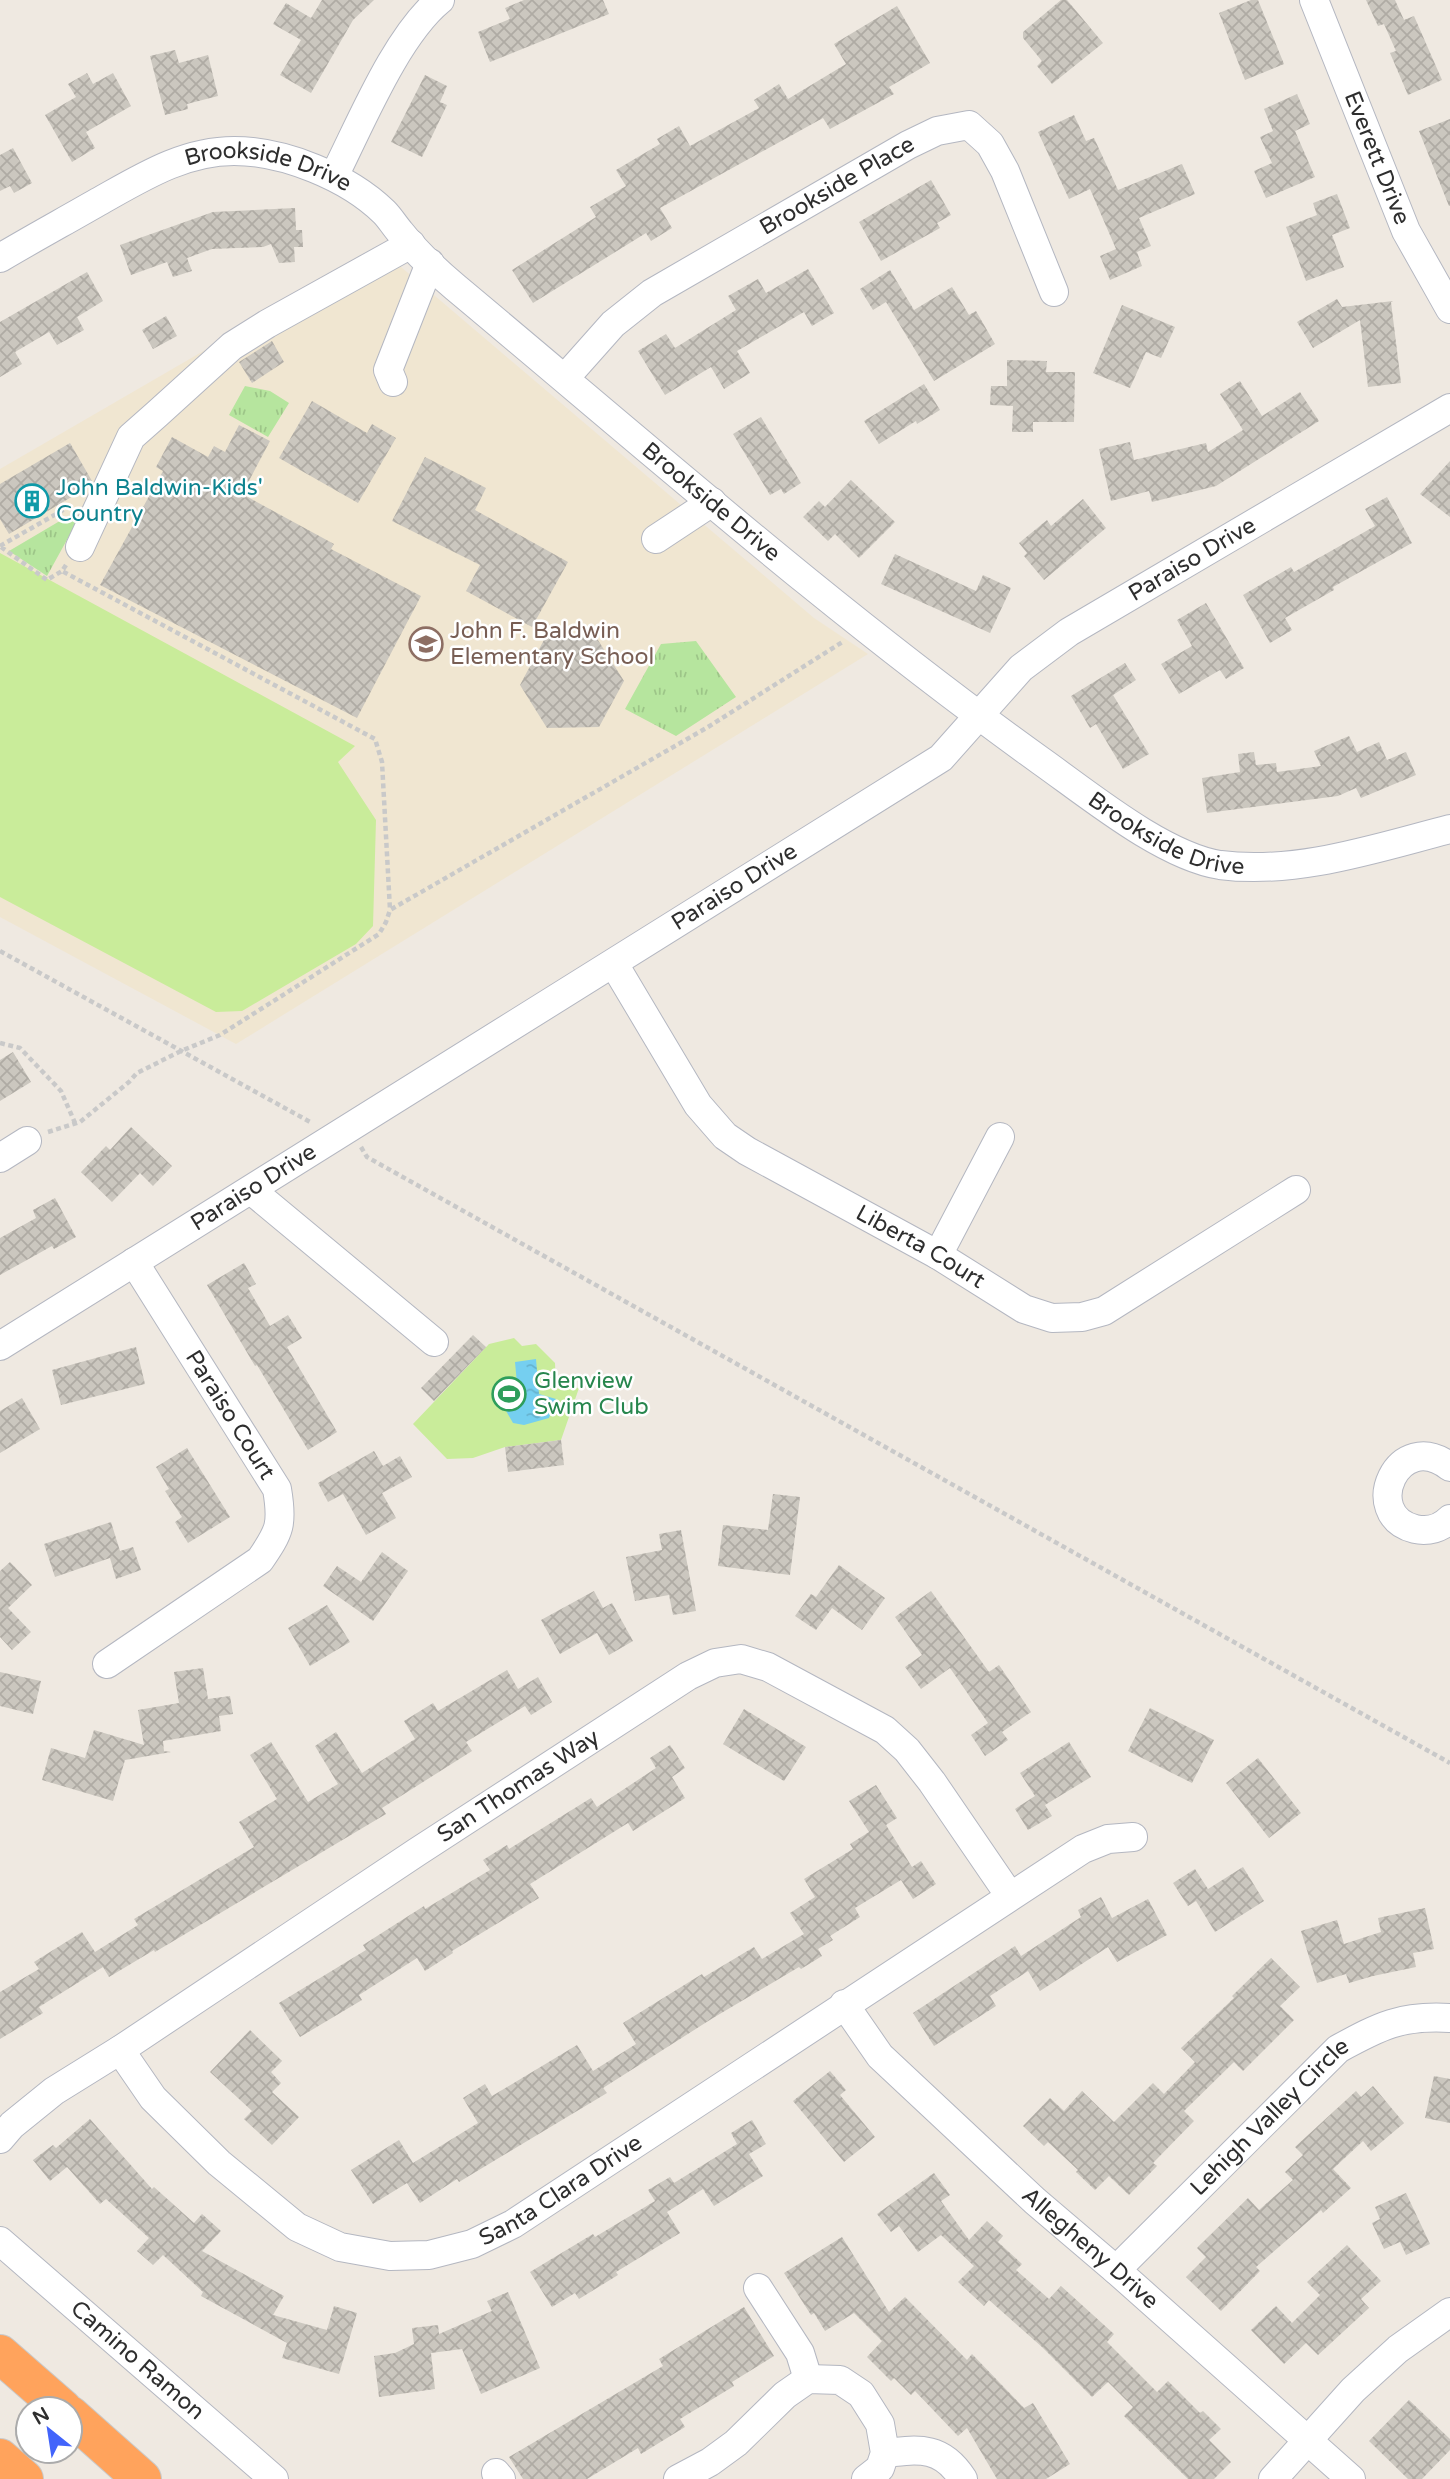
<svg xmlns="http://www.w3.org/2000/svg" width="1450" height="2479" viewBox="0 0 1450 2479" font-family="'Varela Round',sans-serif">
<style>
.education{fill:#f0e6d1}
.grass{fill:url(#grass-tufts)}
.pitch{fill:#c9ec9a}
.water{fill:url(#water-ripples)}
.building{fill:url(#building-cross-hatch)}
.lines{fill:none;stroke-linecap:round;stroke-linejoin:round}
.minor-casing{stroke:#b4b7c1;stroke-width:30}
.highway-casing{stroke:#c9c9c9;stroke-width:40}
.path{stroke:#c9c9c9;stroke-width:4.5;stroke-dasharray:5 3.5;stroke-linecap:butt}
.minor{stroke:#fff;stroke-width:28}
.highway{stroke:#ffa35c;stroke-width:38}
.labels{text-anchor:middle;dominant-baseline:central;stroke-width:5;stroke-linejoin:round;paint-order:stroke}
.street-label{font-size:23px;fill:#2e2e2e;stroke:#fff}
.culture-label{font-size:23px;fill:#0d838f;stroke:#fff;text-anchor:start}
.education-label{font-size:23px;fill:#785e54;stroke:#fff;text-anchor:start}
.leisure-label{font-size:23px;fill:#27864d;stroke:#fff;text-anchor:start}
</style>
<defs>
<pattern id="grass-tufts" width="24" height="20" patternUnits="userSpaceOnUse" patternTransform="scale(1.75)"><rect width="24" height="20" fill="#b6e59e"/><path d="M3 7l-1-3M5 7V3M7 7l1-3M15 17l-1-3M17 17v-4M19 17l1-3" fill="none" stroke="#9dc588"/></pattern>
<pattern id="water-ripples" width="26" height="14" patternUnits="userSpaceOnUse" patternTransform="scale(1.75)"><rect width="26" height="14" fill="#75cff0"/><path d="M2 4q2-2 4 0t4 0M15 11q2-2 4 0t4 0" fill="none" stroke="#66b2ce"/></pattern>
<pattern id="building-cross-hatch" width="8" height="8" patternUnits="userSpaceOnUse" patternTransform="scale(1.75)"><rect width="8" height="8" fill="#cbc7bf"/><path d="M0 0l8 8M0 8l8-8" fill="none" stroke="#afaba4"/></pattern>
</defs>
<rect width="100%" height="100%" fill="#efe9e1"/>
<path class="education" d="M386,245L401,267L814,618L868,654L236,1044L0,917V469Z"/>
<path class="grass" d="M245,386L270,391L289,403L268,437L229,415Z
M75,512L79,518L47,576L9,551Z
M696,641L736,697L676,736L625,709L661,644Z"/>
<path class="pitch" d="M0,553L355,746L338,762L376,820L373,926L356,944L242,1011L216,1012L0,897Z
M514,1338L522,1346L536,1344L555,1363L556,1385L579,1388L561,1440L505,1447L473,1458L447,1459L413,1424L489,1344Z"/>
<path class="water" d="M536,1359L539,1394L556,1399L549,1418L524,1425L513,1423L502,1404L518,1395L515,1362Z"/>
<path class="building" d="M322,0H374L353,20L311,93L280,75L301,40L273,24L286,3L311,18Z
M524,0H603L609,14L490,62L478,32L510,19L505,8Z
M1061,0H1067L1103,43L1052,84L1037,66L1042,61L1023,38V32Z
M1251,0H1258L1284,64L1245,80L1219,13Z
M1366,0H1395L1404,20L1414,16L1442,80L1408,95L1390,53L1396,51L1384,24L1378,26Z
M897,6L930,63L889,87L894,94L830,129L823,118L660,208L672,228L651,241L646,233L533,303L512,270L596,217L590,207L626,186L616,170L660,144L657,139L679,126L690,146L759,108L754,100L779,84L788,99L846,64L834,44Z
M175,50L179,63L208,55L218,96L187,104L188,109L165,115L150,56Z
M87,73L93,84L113,73L131,106L86,132L95,148L72,162L45,115L76,97L68,84Z
M425,75L447,86L440,102L447,105L422,157L391,142Z
M1297,94L1310,124L1295,131L1315,177L1266,198L1254,171L1272,163L1260,137L1273,131L1264,109Z
M1074,115L1086,141L1094,138L1118,190L1182,164L1195,194L1139,218L1151,246L1137,252L1142,266L1110,280L1100,256L1116,249L1090,189L1069,199L1038,132Z
M1450,119V206H1449L1419,131Z
M13,148L32,183L14,193L10,186L0,191V155Z
M931,180L951,215L937,223L940,228L881,261L859,222Z
M1337,194L1350,228L1332,235L1344,267L1306,281L1286,227L1317,215L1313,203Z
M295,208L296,230H302L303,247H294L295,262L279,263L271,244L263,247L212,249L187,258L192,271L173,277L167,262L131,275L120,245L213,212Z
M808,269L834,313L812,326L804,312L737,351L750,373L724,389L711,367L665,395L638,351L666,334L675,348L736,310L728,296L758,279L766,293Z
M890,270L914,310L952,287L969,315L976,311L995,344L934,381L886,302L873,310L860,289Z
M87,272L103,301L77,317L84,330L57,345L49,332L15,352L22,364L0,377V322Z
M1337,299L1342,307L1393,301L1391,302L1401,383L1368,387L1360,320L1313,348L1297,322Z
M1122,305L1175,327L1161,358L1146,352L1130,388L1093,373Z
M166,316L177,336L153,349L142,330Z
M272,341L284,362L252,383L239,362Z
M1007,360L1047,361L1046,372H1075L1074,422H1033V432H1012L1013,406L990,405L991,386H1007Z
M1240,381L1262,416L1300,392L1319,421L1216,486L1152,502L1149,491L1111,501L1099,449L1130,442L1134,460L1206,443L1208,452L1243,430L1220,394Z
M924,384L940,410L917,424L916,421L879,444L864,421Z
M312,401L367,433L372,424L396,438L358,503L279,458Z
M761,417L801,483L784,494L781,489L770,495L733,434Z
M239,425L270,441L242,494L334,544L331,549L421,596L357,718L100,585L163,471L156,467L172,437L208,457L214,446L225,452Z
M70,443L92,481L90,486L9,534L0,519V484Z
M425,457L486,488L475,510L568,562L532,627L466,591L480,565L392,521Z
M1450,461V517L1420,494Z
M851,480L895,522L859,558L835,534L828,541L803,517L819,501L825,507Z
M1387,497L1412,543L1333,587L1334,590L1285,618L1292,630L1270,643L1243,595L1291,567L1294,572L1375,526L1365,509Z
M1083,499L1106,528L1044,580L1024,556L1027,553L1019,543L1047,520L1051,526Z
M895,554L976,591L983,575L1011,588L990,633L881,584Z
M1206,603L1244,668L1226,679L1220,670L1179,694L1161,664L1192,646L1177,620Z
M596,637L624,681L599,727L547,728L520,685L545,638Z
M1125,663L1136,680L1113,695L1149,754L1123,769L1096,724L1090,728L1071,696Z
M1349,736L1357,752L1379,742L1387,760L1406,752L1416,775L1361,798L1356,788L1338,796L1207,813L1202,778L1240,772L1238,754L1254,752L1256,765L1276,763L1277,772L1321,766L1314,751Z
M13,1052L31,1082L0,1101V1060Z
M131,1127L172,1166L153,1186L140,1173L112,1202L81,1172L106,1146L110,1150Z
M55,1198L76,1237L54,1249L52,1246L0,1275V1238L36,1218L33,1210Z
M244,1263L256,1284L248,1288L270,1326L288,1315L302,1338L287,1347L337,1432L308,1450L257,1365L255,1366L207,1285Z
M473,1335L486,1347L434,1401L421,1388Z
M136,1347L145,1384L61,1405L52,1370Z
M22,1398L40,1429L0,1453V1411Z
M561,1440L564,1465L508,1472L505,1447Z
M187,1448L230,1517L188,1543L175,1522L182,1517L165,1491L169,1489L156,1467Z
M374,1451L383,1466L400,1456L412,1477L382,1493L396,1518L366,1535L343,1494L328,1502L318,1483Z
M773,1494L800,1497L790,1575L718,1566L723,1525L768,1530Z
M111,1522L120,1551L133,1547L141,1570L116,1579L110,1558L55,1577L44,1544Z
M681,1530L696,1611L673,1615L669,1595L635,1601L626,1557L662,1550L659,1534Z
M382,1552L408,1571L373,1621L323,1586L337,1566L361,1582Z
M10,1562L32,1585L8,1608L31,1632L12,1650L0,1637V1571Z
M839,1565L885,1598L862,1630L832,1608L816,1630L795,1616L811,1594L816,1597Z
M594,1591L603,1608L612,1603L633,1641L609,1655L597,1633L560,1654L541,1620Z
M931,1591L989,1672L999,1665L1031,1712L1002,1732L1008,1740L985,1756L971,1735L988,1723L950,1668L921,1689L905,1667L922,1655L895,1617Z
M327,1605L350,1642L310,1666L288,1628Z
M203,1668L208,1699L230,1696L233,1714L219,1716L221,1731L163,1741L164,1751L171,1752L125,1760L113,1801L42,1780L51,1748L85,1758L94,1730L144,1745L138,1710L179,1703L174,1672Z
M507,1670L518,1689L538,1677L552,1702L531,1715L525,1706L466,1742L472,1751L382,1808L386,1814L155,1952L154,1950L109,1977L103,1967L39,2007L43,2013L0,2039V1992L39,1969L34,1962L82,1932L95,1952L138,1925L134,1919L254,1847L239,1822L277,1799L250,1755L271,1742L308,1802L338,1784L315,1746L336,1732L362,1773L415,1739L404,1721L433,1703L438,1711Z
M0,1672L41,1681L33,1714L0,1706Z
M1150,1708L1214,1740L1192,1783L1128,1751Z
M744,1709L806,1747L784,1781L723,1744Z
M1069,1742L1091,1777L1045,1805L1052,1816L1028,1830L1015,1809L1035,1796L1020,1773Z
M670,1745L685,1768L672,1777L685,1798L633,1831L628,1823L530,1884L539,1898L452,1951L453,1953L425,1971L417,1958L359,1995L362,2000L300,2037L279,2003L366,1950L363,1945L424,1906L425,1909L490,1870L483,1860L507,1845L509,1849L591,1798L597,1807L656,1768L650,1758Z
M1258,1758L1301,1813L1269,1838L1226,1783Z
M876,1785L897,1818L886,1825L912,1867L921,1861L936,1884L913,1899L901,1880L855,1908L860,1917L830,1936L833,1940L818,1949L822,1956L801,1969L799,1967L713,2018L603,2088L607,2093L459,2182L457,2179L420,2203L407,2183L373,2204L351,2170L399,2140L413,2163L478,2123L463,2098L485,2084L492,2096L577,2045L593,2071L636,2044L623,2023L702,1974L704,1977L754,1947L762,1959L804,1934L790,1913L815,1897L804,1879L853,1849L850,1844L869,1832L849,1801Z
M1243,1867L1264,1901L1215,1932L1196,1901L1188,1906L1173,1883L1195,1869L1208,1889Z
M1101,1897L1112,1918L1148,1899L1167,1935L1117,1962L1108,1947L1040,1991L1028,1971L990,1996L996,2006L934,2046L913,2013L1015,1946L1021,1956L1081,1917L1078,1910Z
M1425,1908L1434,1949L1413,1953L1416,1967L1373,1976L1349,1983L1346,1974L1317,1983L1301,1931L1337,1920L1344,1944L1381,1932L1378,1918Z
M1271,1958L1300,1987L1280,2006L1294,2020L1243,2071L1234,2062L1184,2111L1194,2121L1153,2163L1157,2166L1129,2195L1109,2176L1095,2190L1076,2172L1078,2170L1048,2142L1044,2146L1023,2126L1050,2098L1064,2111L1082,2091L1114,2122L1153,2083L1164,2094L1195,2062L1181,2048L1234,1998L1232,1996Z
M250,2030L282,2061L271,2072L281,2083L272,2092L299,2117L272,2145L244,2119L252,2111L210,2072Z
M830,2071L846,2090L840,2095L875,2137L844,2162L793,2101Z
M1434,2076L1450,2079V2123L1425,2118Z
M1373,2086L1404,2123L1371,2151L1363,2141L1333,2169L1351,2188L1323,2213L1321,2210L1256,2267L1260,2271L1221,2311L1186,2277L1206,2257L1197,2248L1248,2198L1259,2210L1293,2180L1285,2172L1303,2155L1295,2147L1356,2091L1361,2097Z
M90,2119L152,2189L154,2187L194,2223L202,2214L221,2231L202,2251L284,2296L273,2315L327,2330L334,2306L357,2313L339,2374L282,2358L287,2343L201,2296L203,2292L163,2255L153,2265L137,2251L149,2238L106,2199L100,2204L67,2167L50,2181L33,2160L53,2145L56,2148Z
M752,2120L766,2144L749,2154L763,2176L714,2206L703,2189L667,2212L680,2233L616,2272L618,2275L579,2299L575,2293L552,2307L530,2272L593,2234L595,2237L655,2201L648,2190L670,2177L674,2183L737,2144L731,2133Z
M934,2173L950,2195L941,2201L969,2240L987,2221L1003,2236L998,2242L1022,2264L1016,2270L1049,2299L1061,2286L1114,2334L1107,2342L1157,2392L1168,2381L1200,2413L1203,2411L1221,2429L1209,2440L1231,2462L1214,2479H1188L1124,2416L1133,2407L1108,2382L1092,2397L1042,2347L989,2300L984,2306L958,2282L974,2266L941,2235L918,2252L899,2226L891,2232L877,2214Z
M1406,2193L1430,2244L1406,2255L1400,2242L1384,2249L1372,2223L1380,2219L1375,2207Z
M842,2237L889,2312L905,2297L967,2360L972,2354L1024,2408L1033,2403L1070,2464L1046,2479H997L967,2428L958,2436L915,2391L911,2395L894,2378L891,2381L867,2357L882,2341L854,2313L825,2331L814,2313L811,2315L784,2273Z
M1347,2245L1381,2281L1361,2299L1369,2308L1318,2355L1306,2343L1284,2364L1251,2330L1276,2306L1292,2323L1320,2295L1307,2282Z
M508,2292L540,2368L481,2394L462,2349L431,2353L435,2389L379,2397L374,2356L395,2353L414,2344L412,2328L438,2325L439,2334L492,2311L487,2301Z
M744,2307L774,2356L732,2382L734,2386L680,2419L685,2427L641,2454L638,2448L587,2479H523L509,2457L663,2366L659,2359Z
M1409,2400L1450,2439V2450L1422,2479H1408L1369,2441Z"/>
<g class="lines">
<defs>
<g id="minor">
<path id="s1" d="M1314,0L1406,231L1450,309"/>
<path d="M334,176C360,125 396,36 440,0"/>
<path id="s2" d="M0,258C32,239 65,221 98,202C141,178 183,151 234,151C284,151 348,177 384,212C390,218 394,225 400,232C416,252 436,271 455,287C648,448 837,615 1041,761C1089,795 1163,856 1220,865C1297,875 1376,848 1450,829"/>
<path id="s3" d="M565,378L613,324L652,293L908,145L937,131L969,125L990,144L1005,171L1054,292"/>
<path d="M393,382L388,370L430,263"/>
<path d="M656,539L712,502"/>
<path d="M80,547L131,437L157,414L232,346L267,324L411,244"/>
<path id="s4" d="M614,964L698,1105L725,1136L747,1151L938,1255L1024,1309L1052,1318L1082,1317L1104,1311L1296,1190"/>
<path d="M0,1158L27,1141"/>
<path d="M251,1190L434,1342"/>
<path d="M938,1255L1000,1137"/>
<path id="s5" d="M0,1346L941,758L1021,668L1069,632L1450,408"/>
<path d="M1450,1467C1398,1426 1359,1515 1415,1529C1428,1532 1441,1528 1450,1519"/>
<path d="M107,1664L260,1560C280,1531 283,1524 277,1489L134,1262"/>
<path id="s6" d="M844,2004L880,2056L1035,2201L1116,2270L1351,2479"/>
<path id="s7" d="M120,2050L153,2098L219,2163L297,2227L340,2247L390,2256L429,2255L472,2244L513,2224L1083,1849L1108,1839L1133,1837"/>
<path id="s8" d="M0,2139L12,2125L54,2091L120,2050L417,1852L688,1676L715,1663L741,1659L768,1667L885,1730L907,1750L932,1782L1010,1896"/>
<path id="s9" d="M0,2241L274,2479"/>
<path id="s10" d="M1116,2270L1338,2049C1380,2026 1401,2015 1450,2018"/>
<path d="M758,2288L800,2353L808,2379"/>
<path d="M885,2453C920,2449 942,2446 963,2479"/>
<path d="M496,2473L501,2479"/>
<path d="M678,2479L710,2462L736,2443L785,2395L808,2379L840,2380L861,2394L880,2424L885,2453L880,2468L866,2479"/>
<path d="M1273,2479L1353,2390L1398,2349L1450,2312"/>
</g>
<path id="highway" d="M0,2354L63,2409
M70,2415L142,2479
M0,2458L24,2479"/>
</defs>
<use href="#minor" class="minor-casing"/>
<use href="#highway" class="highway-casing"/>
<path class="path" d="M0,546L72,505
M1,547L47,580L62,571
M66,565L62,571L375,739L382,762L390,910
M0,951L312,1123
M0,1043L20,1048L61,1091L75,1123
M48,1132L80,1122L129,1082L137,1073L181,1051L220,1035L379,934L386,922L390,910L708,727L844,641
M361,1147L367,1157L1450,1763"/>
<use href="#minor" class="minor"/>
<use href="#highway" class="highway"/>
</g>
<defs>
<symbol id="building-ring" viewBox="-11 -11 22 22"><circle r="9.5" fill="#fff" stroke="#0f9aa8" stroke-width="1.5"/><path d="M-4-6H4V6H1V3H-1V6H-4ZM-2.5-4.3h1.7v1.8h-1.7ZM.8-4.3h1.7v1.8H.8ZM-2.5-1h1.7V.8h-1.7ZM.8-1h1.7V.8H.8Z" fill="#0f9aa8"/></symbol>
<symbol id="school-ring" viewBox="-11 -11 22 22"><circle r="9.5" fill="#fff" stroke="#8d6e63" stroke-width="1.5"/><path d="M0-5L7-2L0 1L-7-2ZM-4 1L0 2.5L4 1V4Q0 6-4 4Z" fill="#8d6e63"/></symbol>
<symbol id="stadium-ring" viewBox="-11 -11 22 22"><circle r="9.5" fill="#fff" stroke="#2e9e5b" stroke-width="1.5"/><path d="M0-5a6.5 5 0 1 0 0 10a6.5 5 0 1 0 0-10ZM-3.5-1.8h7v3.6h-7Z" fill="#2e9e5b"/></symbol>
</defs>
<g fill-rule="evenodd">
<use href="#building-ring" x="13" y="482" width="38" height="38"/>
<use href="#school-ring" x="407" y="625" width="38" height="38"/>
<use href="#stadium-ring" x="490" y="1375" width="38" height="38"/>
</g>
<g class="labels">
<g class="street-label">
<text stroke="none"><textPath href="#s1" startOffset="170">Everett Drive</textPath></text>
<text stroke="none"><textPath href="#s2" startOffset="296">Brookside Drive</textPath></text>
<text stroke="none"><textPath href="#s3" startOffset="336">Brookside Place</textPath></text>
<text stroke="none"><textPath href="#s2" startOffset="863">Brookside Drive</textPath></text>
<text stroke="none"><textPath href="#s5" startOffset="1433">Paraiso Drive</textPath></text>
<text stroke="none"><textPath href="#s2" startOffset="1430">Brookside Drive</textPath></text>
<text stroke="none"><textPath href="#s5" startOffset="866">Paraiso Drive</textPath></text>
<text stroke="none"><textPath href="#s5" startOffset="299">Paraiso Drive</textPath></text>
<text stroke="none"><textPath href="#s4" startOffset="430">Liberta Court</textPath></text>
<text transform="translate(230 1415) rotate(58)">Paraiso Court</text>
<text stroke="none"><textPath href="#s8" startOffset="628">San Thomas Way</textPath></text>
<text stroke="none"><textPath href="#s10" startOffset="217">Lehigh Valley Circle</textPath></text>
<text stroke="none"><textPath href="#s7" startOffset="537">Santa Clara Drive</textPath></text>
<text stroke="none"><textPath href="#s6" startOffset="348">Allegheny Drive</textPath></text>
<text stroke="none"><textPath href="#s9" startOffset="182">Camino Ramon</textPath></text>
</g>
<g class="culture-label">
<text x="56" y="488">John Baldwin-Kids'<tspan x="56" dy="26">Country</tspan></text>
</g>
<g class="education-label">
<text x="450" y="631">John F. Baldwin<tspan x="450" dy="26">Elementary School</tspan></text>
</g>
<g class="leisure-label">
<text x="534" y="1381">Glenview<tspan x="534" dy="26">Swim Club</tspan></text>
</g>
</g>
<g transform="translate(49 2430) rotate(330)"><circle r="33" fill="#ffffff" stroke="#ababab" stroke-width="2"/>
<path d="M0-5L12 26L0 18L-12 26Z" fill="#4264fb"/>
<text y="-10" font-size="19" font-weight="bold" text-anchor="middle" fill="#2e2e2e">N</text>
</g>
</svg>
